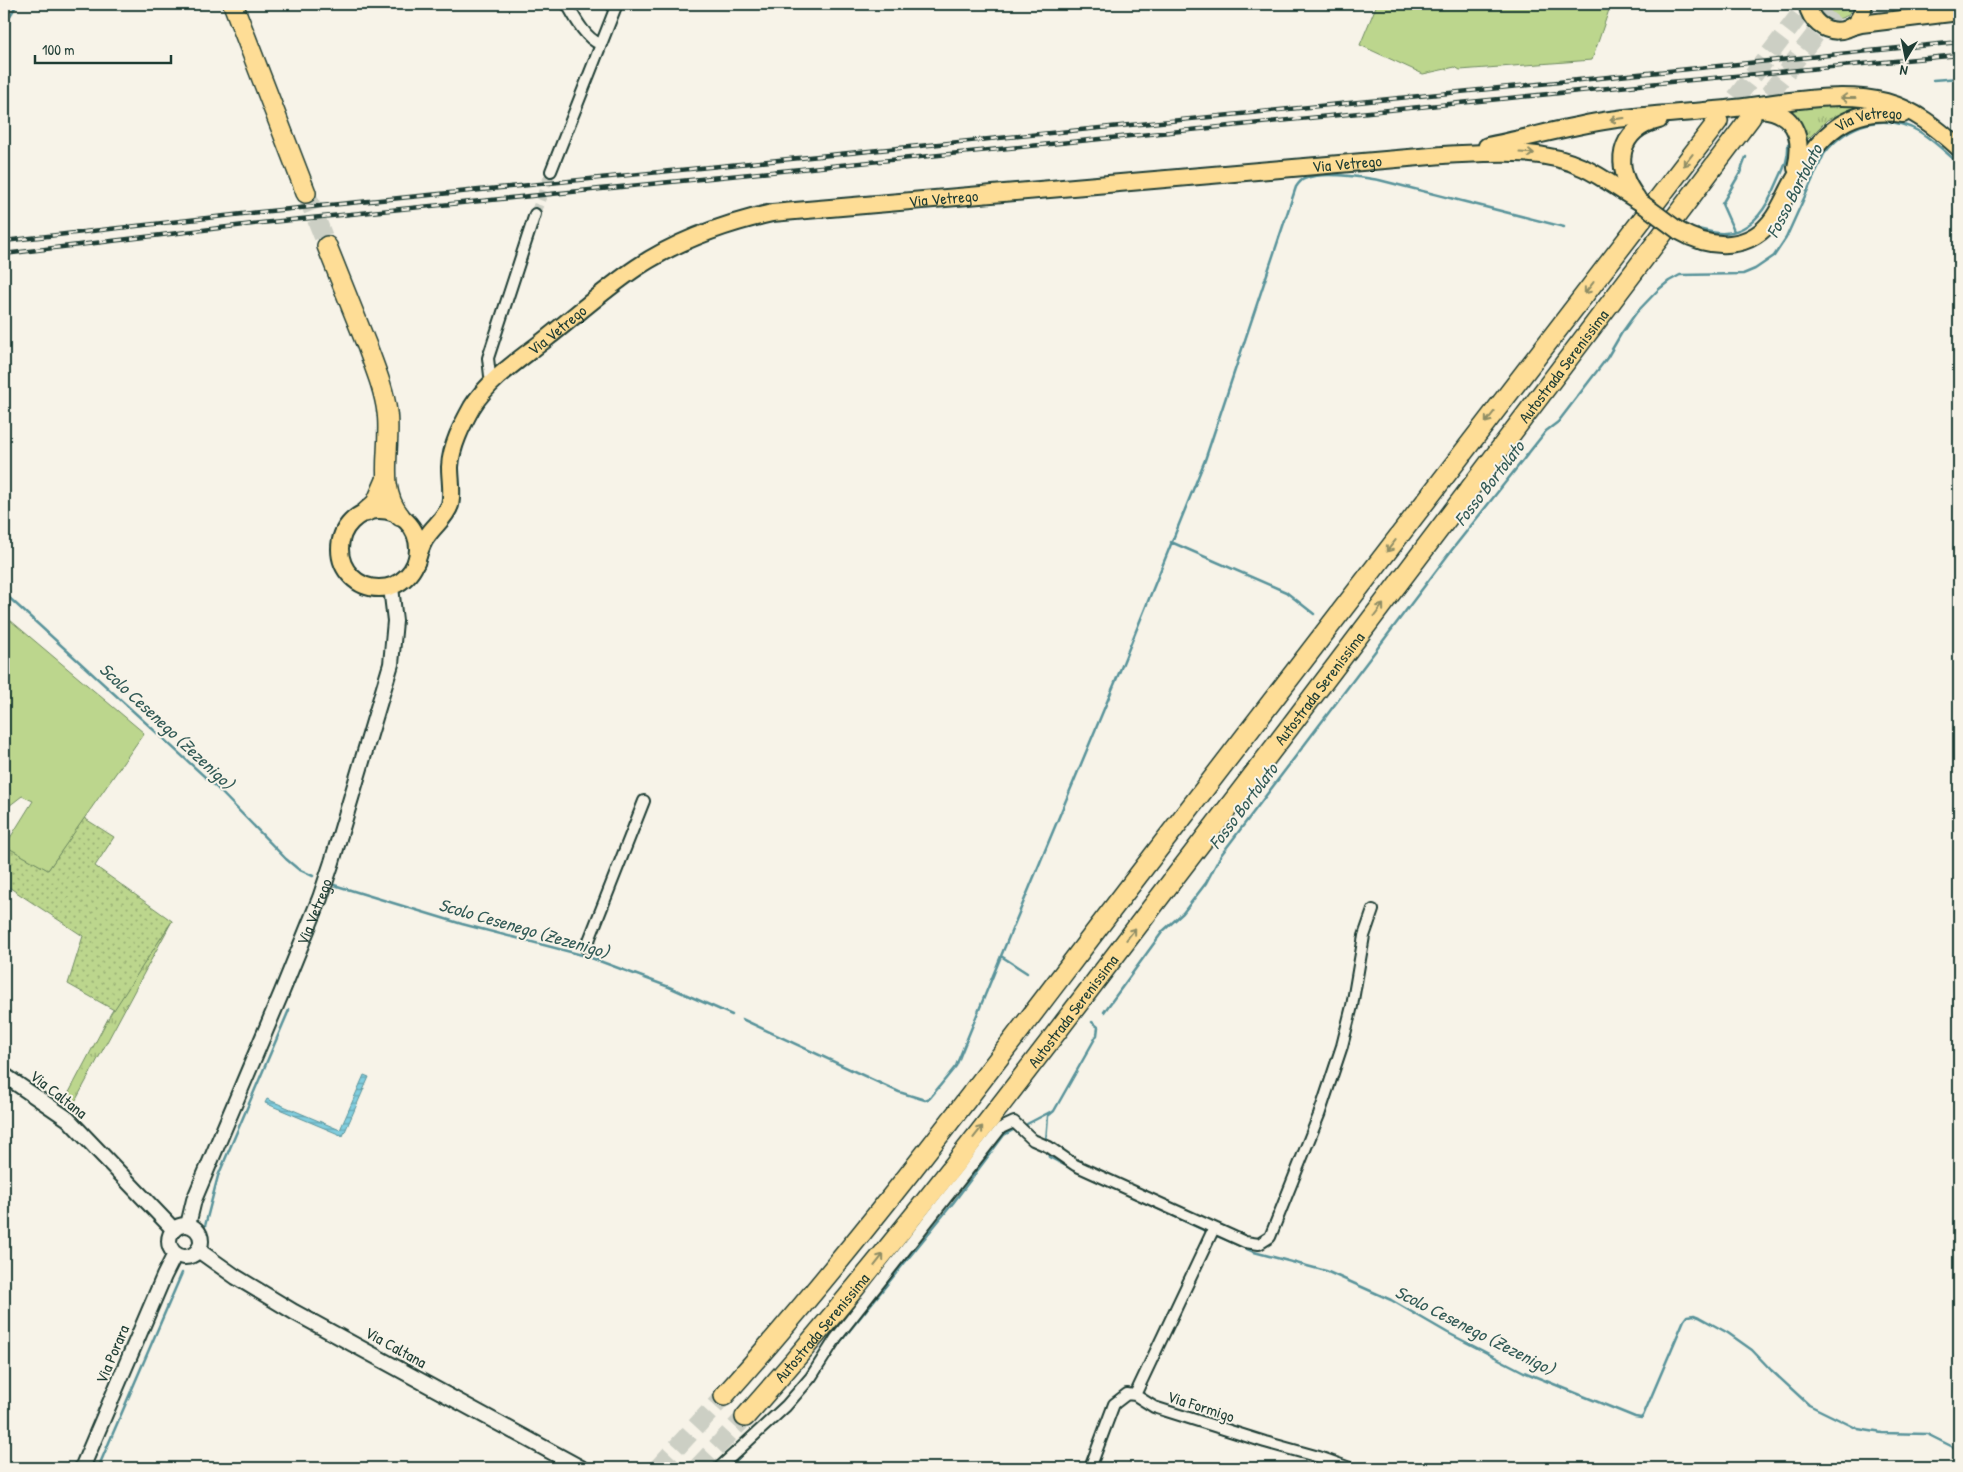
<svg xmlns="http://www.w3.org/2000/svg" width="1963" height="1472" viewBox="0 0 1963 1472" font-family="'Patrick Hand',sans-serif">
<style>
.grass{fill:url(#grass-tufts);stroke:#6e8a60}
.garden{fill:url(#garden-dots);stroke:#6e8a60}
.pitch{fill:#bcd68d;stroke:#6e8a60}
.water{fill:url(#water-rules);stroke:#59939a}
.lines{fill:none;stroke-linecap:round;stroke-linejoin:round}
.stream{stroke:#59939a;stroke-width:2.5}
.street-tunnel{stroke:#cccfc4;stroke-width:10;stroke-dasharray:10 5;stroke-linecap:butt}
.highway-tunnel{stroke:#cccfc4;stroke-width:19;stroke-dasharray:19 9;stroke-linecap:butt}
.street-casing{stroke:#1f3d34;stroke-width:14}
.secondary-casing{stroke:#1f3d34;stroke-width:18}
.primary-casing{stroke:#1f3d34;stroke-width:20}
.highway-casing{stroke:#1f3d34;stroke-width:22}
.street{stroke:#f7f3e8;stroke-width:10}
.secondary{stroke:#f7f3e8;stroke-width:14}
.primary{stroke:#fedd96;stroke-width:16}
.highway{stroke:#fedd96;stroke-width:19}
.rail-casing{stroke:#1f3d34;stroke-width:4.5}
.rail{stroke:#f7f3e8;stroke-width:2.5;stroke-dasharray:8;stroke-linecap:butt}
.primary-bridge-casing{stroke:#1f3d34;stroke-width:20;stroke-linecap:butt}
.primary-bridge{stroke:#fedd96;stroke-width:16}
.oneway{stroke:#8e8d65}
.labels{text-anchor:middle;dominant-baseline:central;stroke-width:4;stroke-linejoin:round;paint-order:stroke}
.street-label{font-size:16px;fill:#1f3d34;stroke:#f7f3e8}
.water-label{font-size:18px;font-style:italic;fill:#325a56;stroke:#f7f3e8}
</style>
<defs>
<pattern id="grass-tufts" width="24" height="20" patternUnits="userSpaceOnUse" patternTransform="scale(1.25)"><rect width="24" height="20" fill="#bcd68d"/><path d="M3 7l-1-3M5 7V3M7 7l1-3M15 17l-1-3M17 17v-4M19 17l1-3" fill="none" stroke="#98af74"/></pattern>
<pattern id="garden-dots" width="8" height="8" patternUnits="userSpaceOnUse" patternTransform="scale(1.25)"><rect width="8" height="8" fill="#bcd68d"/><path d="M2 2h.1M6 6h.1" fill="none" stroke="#98af74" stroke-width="1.8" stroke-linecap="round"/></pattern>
<pattern id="water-rules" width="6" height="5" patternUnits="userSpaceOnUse" patternTransform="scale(1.25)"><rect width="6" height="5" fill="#80cdde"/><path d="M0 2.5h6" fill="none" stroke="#68a8b5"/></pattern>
</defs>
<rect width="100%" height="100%" fill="#f7f3e8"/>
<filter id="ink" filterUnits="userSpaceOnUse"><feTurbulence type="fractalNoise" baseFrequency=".02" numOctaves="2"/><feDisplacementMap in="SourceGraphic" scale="10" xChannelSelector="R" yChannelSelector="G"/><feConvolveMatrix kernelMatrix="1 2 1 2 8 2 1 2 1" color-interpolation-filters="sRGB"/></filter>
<g filter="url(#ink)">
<path class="grass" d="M1816,4H1854L1848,15C1835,23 1821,19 1816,4Z
M1833,104L1858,106L1827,120L1807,140L1777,107Z
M172,921L71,1109L64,1102L111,1013Z"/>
<path class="garden" d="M84,818L114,837L95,866L172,921L114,1010L68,984L83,936L4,884V845L48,870Z"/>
<path class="pitch" d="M1377,4H1611L1592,60L1460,70L1455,67L1423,74L1360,45Z
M4,615L144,733L48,870L5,846L33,801L22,796L9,806L4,808Z"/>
<path class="water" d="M364,1075L369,1077L343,1136L265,1103L267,1099L340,1130Z"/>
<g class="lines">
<path class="stream" d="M1907,4H1914
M4,26L17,4
M1933,80L1959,78
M1698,229C1707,231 1716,234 1725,233C1754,231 1768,205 1778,181C1784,168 1789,159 1788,144
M1734,231L1722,204L1740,173L1746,157
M1171,542L1286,592L1314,614
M4,593L216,787L286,859L298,869L313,876
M334,885L462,924L586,956L669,987L732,1015
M1001,956L1119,673L1205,460L1296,187C1298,184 1301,180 1304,179C1321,171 1361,177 1379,180L1564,227
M1104,1012L1163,931L1183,913L1206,883L1221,855L1451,551L1546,431L1558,422L1607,358L1621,334L1636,313L1658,290L1669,281L1680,275L1743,274L1755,269L1774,256L1786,238L1824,154C1848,123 1884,112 1920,132C1934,141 1947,153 1959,164
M742,1019L899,1092L925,1100L930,1098L956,1066L1001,956L1027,973
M1027,1124L1050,1112
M1046,1141L1048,1116L1054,1111L1097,1035L1098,1027L1092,1022
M1047,1149L1049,1157L1072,1169
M1118,1190L1208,1232
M205,1226L218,1176L289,1010
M1213,1234L1254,1252L1326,1271L1344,1279L1391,1300L1448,1333L1524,1372L1635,1417L1641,1418L1643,1416L1684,1320L1687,1316L1694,1315L1699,1317L1728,1333L1752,1350L1771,1370L1809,1405L1858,1429L1882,1433L1927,1434L1959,1450
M837,1346L953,1203L1004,1135L1015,1129
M98,1468L182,1273
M729,1468L752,1444"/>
<path class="street-tunnel" d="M535,214L551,171"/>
<path class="highway-tunnel" d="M1752,116L1839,4
M1719,120L1808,4
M306,193L327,246
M658,1468L724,1396
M697,1468L745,1417"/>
<defs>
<path id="street" d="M567,4C575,18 585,38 600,44
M551,171L617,4
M494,383L490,376L488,358L535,214
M586,948L644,801
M1135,1395L1214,1228
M719,1468L786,1406L811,1377L836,1338L1001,1128L1014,1122L1033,1140L1049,1147L1075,1165L1245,1242L1259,1244L1270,1237L1319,1115L1342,1046L1352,1006L1364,936L1373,910
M1090,1468L1114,1404L1127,1394L1135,1395L1154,1407L1265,1442L1319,1457L1350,1468"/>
<g id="secondary">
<path d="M4,1075L68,1119L174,1230"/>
<path id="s1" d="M188,1225L194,1200L281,994L320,898L332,862L391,664L395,621L391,587"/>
<circle cx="185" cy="1241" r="16"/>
<path d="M198,1250L236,1277L294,1312L581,1468"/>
<path d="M82,1468L164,1276L175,1254"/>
</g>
<g id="primary">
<path d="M1807,4C1815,40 1860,39 1864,4"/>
<path d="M1850,27L1861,24L1959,12"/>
<path d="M1757,109C1794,110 1804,136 1796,168"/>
<path d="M1487,146C1528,138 1569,126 1610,120C1652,114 1693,113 1735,108C1782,103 1839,90 1886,102C1915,110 1937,128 1959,148"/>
<path d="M1637,198C1613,167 1617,130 1659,120"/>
<path id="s2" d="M1679,231C1712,250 1751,251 1774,217C1782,205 1787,192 1794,180C1819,135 1848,105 1903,114"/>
<circle cx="379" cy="549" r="39"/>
<path id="s3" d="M416,563C419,553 421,543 428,535C435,525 446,517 450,505C453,493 450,480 450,467C451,446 462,425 472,407C489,379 522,358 547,338C576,315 605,289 636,268C678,240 723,224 772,213L1443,155C1491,153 1540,147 1584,168C1603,177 1621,191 1640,202"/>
</g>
<g id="highway">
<path d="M233,4L306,193"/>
<path d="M327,246C340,279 354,313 367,346C375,368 384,389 387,412C392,446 376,488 400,516"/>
<path d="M366,512L376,503L386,480"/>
<path d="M724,1396C877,1225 1013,1038 1153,856C1341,610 1530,366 1718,121"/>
<path id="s4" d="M745,1417C893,1250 1027,1071 1162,894C1360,636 1556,376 1751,117"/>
</g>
</defs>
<use href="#street" class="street-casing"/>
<use href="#secondary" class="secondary-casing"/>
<use href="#primary" class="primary-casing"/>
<use href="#highway" class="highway-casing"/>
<use href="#street" class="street"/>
<use href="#secondary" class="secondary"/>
<use href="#primary" class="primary"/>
<use href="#highway" class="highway"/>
<defs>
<path id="rail" d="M4,241L260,212L1959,42
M4,254L261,223L1659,83L1959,55"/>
</defs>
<use href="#rail" class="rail-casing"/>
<use href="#rail" class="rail"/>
<defs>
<path id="primary-bridge" d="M1640,202L1679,231"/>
</defs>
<use href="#primary-bridge" class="primary-bridge-casing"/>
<use href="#primary-bridge" class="primary-bridge"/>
</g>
<defs><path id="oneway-shaft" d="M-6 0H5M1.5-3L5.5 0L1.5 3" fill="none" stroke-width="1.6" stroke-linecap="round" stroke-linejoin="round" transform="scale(1.25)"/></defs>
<g class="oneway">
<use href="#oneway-shaft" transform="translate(1848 98) rotate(-180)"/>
<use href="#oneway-shaft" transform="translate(1617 119) rotate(173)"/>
<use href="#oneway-shaft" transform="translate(1527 153) rotate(3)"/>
<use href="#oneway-shaft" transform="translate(1688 160) rotate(128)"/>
<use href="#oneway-shaft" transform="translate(1589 288) rotate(128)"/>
<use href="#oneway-shaft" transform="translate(1490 417) rotate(128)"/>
<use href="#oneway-shaft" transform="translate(1391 546) rotate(128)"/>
<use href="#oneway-shaft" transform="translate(1379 610) rotate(-53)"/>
<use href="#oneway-shaft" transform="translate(1131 934) rotate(-52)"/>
<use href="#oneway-shaft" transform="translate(978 1132) rotate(-52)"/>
<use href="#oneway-shaft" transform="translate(879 1260) rotate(-52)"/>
</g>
</g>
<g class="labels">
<g class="street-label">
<text stroke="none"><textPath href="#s2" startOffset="251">Via Vetrego</textPath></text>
<text stroke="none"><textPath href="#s3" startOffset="1111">Via Vetrego</textPath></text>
<text stroke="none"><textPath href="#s3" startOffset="706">Via Vetrego</textPath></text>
<text stroke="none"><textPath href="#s3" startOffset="286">Via Vetrego</textPath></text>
<text stroke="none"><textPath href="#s4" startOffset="1332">Autostrada Serenissima</textPath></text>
<text stroke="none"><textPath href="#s4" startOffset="928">Autostrada Serenissima</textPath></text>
<text stroke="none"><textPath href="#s1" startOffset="338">Via Vetrego</textPath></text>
<text stroke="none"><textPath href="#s4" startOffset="522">Autostrada Serenissima</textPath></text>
<text transform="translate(59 1094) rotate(38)">Via Caltana</text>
<text stroke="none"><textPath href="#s4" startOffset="118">Autostrada Serenissima</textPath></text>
<text transform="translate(396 1347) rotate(29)">Via Caltana</text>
<text transform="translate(112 1354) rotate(-67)">Via Porara</text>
<text transform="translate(1201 1406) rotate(18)">Via Formigo</text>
</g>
<g class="water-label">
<text transform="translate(1794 191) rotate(-63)">Fosso Bortolato</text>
<text transform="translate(1489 483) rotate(-52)">Fosso Bortolato</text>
<text transform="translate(167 726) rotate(43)">Scolo Cesenego (Zezenigo)</text>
<text transform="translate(1243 806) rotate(-53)">Fosso Bortolato</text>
<text transform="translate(524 928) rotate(16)">Scolo Cesenego (Zezenigo)</text>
<text transform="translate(1475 1330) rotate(27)">Scolo Cesenego (Zezenigo)</text>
</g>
</g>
<rect width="1963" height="1472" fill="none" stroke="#f7f3e8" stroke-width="20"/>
<rect x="10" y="10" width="1943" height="1452" fill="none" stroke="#1f3d34" stroke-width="2" filter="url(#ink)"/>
<g transform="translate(1906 58) rotate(190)" stroke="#f7f3e8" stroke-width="4" paint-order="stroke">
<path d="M0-4L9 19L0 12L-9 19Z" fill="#1f3d34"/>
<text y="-8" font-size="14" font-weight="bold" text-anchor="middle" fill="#1f3d34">N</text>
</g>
<path d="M35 55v8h136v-8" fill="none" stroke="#1f3d34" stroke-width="2.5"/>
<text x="42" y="55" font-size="15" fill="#1f3d34" stroke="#f7f3e8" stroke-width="4" paint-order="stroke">100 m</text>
</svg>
